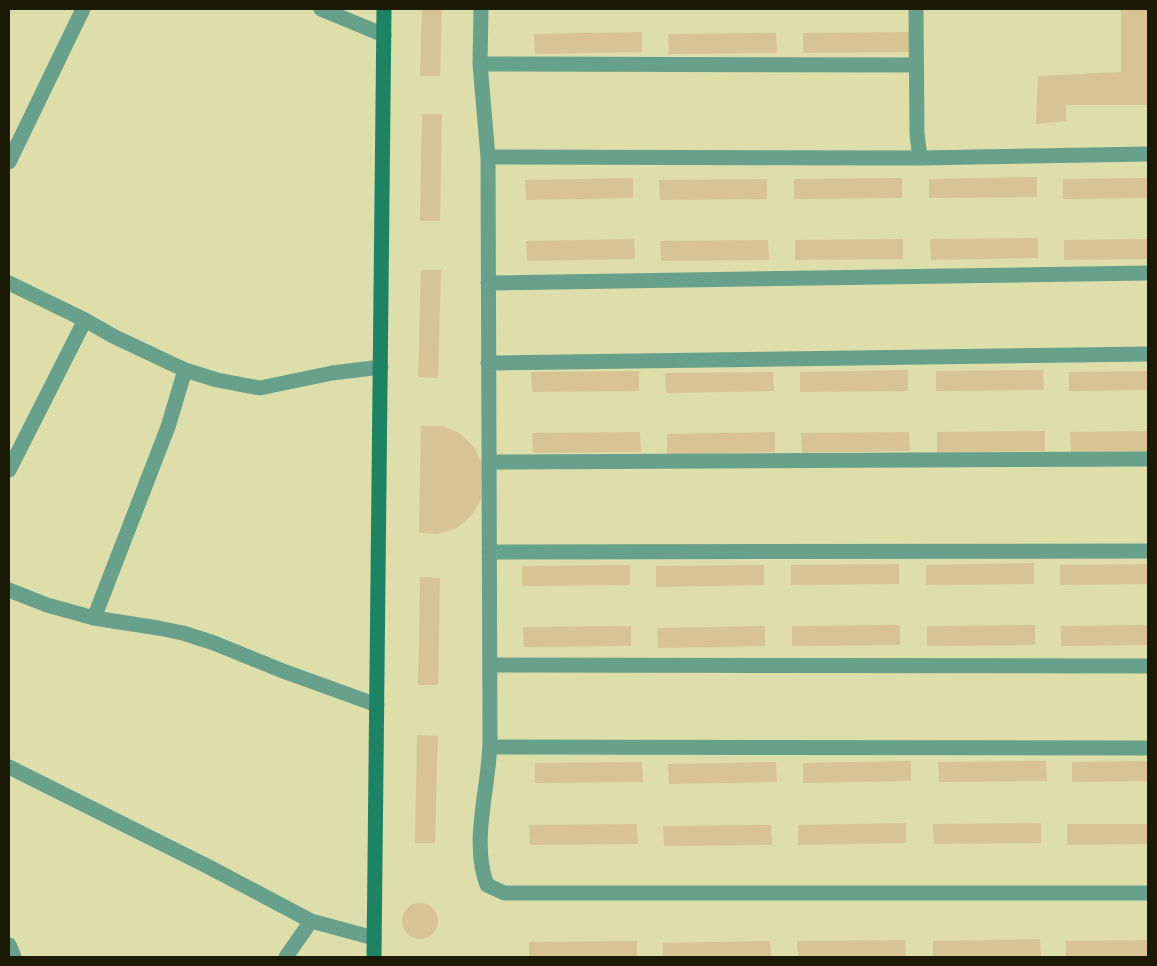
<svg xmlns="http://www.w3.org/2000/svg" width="1157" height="966" viewBox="0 0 1157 966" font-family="Ubuntu,sans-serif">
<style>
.building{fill:#d8c392}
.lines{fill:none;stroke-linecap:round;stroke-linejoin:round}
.street{stroke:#68a18b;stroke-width:15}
.secondary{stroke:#1c8465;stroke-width:15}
</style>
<rect width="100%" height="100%" fill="#dedeaa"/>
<path class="building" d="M422,9H442L440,76H420Z
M1121,9H1148V105H1066V121L1036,124L1038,76L1121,72Z
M642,32V52L535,54L534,34Z
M911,32V52L803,53V33Z
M776,33L777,53L669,54L668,34Z
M422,114H442L440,221H420Z
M1037,177V197L929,198V179Z
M633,178V198L526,200L525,180Z
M902,178V198L794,199V179Z
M1148,178V198L1063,199V179Z
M767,179V199L660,200L659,180Z
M1038,238V258L931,260L930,239Z
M634,239L635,259L527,261L526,241Z
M903,239V259L795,260V240Z
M1148,239V259L1064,260V240Z
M768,240L769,260L661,261L660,241Z
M421,270H441L438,378L418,377Z
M908,370V391L800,392V372Z
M1043,370L1044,390L936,391V371Z
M639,371V391L532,392L531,372Z
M1148,371V390L1069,391V372Z
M773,372L774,391L666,393L665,373Z
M421,426H442L459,433L473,446L482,463L481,500L471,516L457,528L438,534L419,533Z
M1045,431V451L937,452V432Z
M1148,431V452H1071L1070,432Z
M640,432L641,452L533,453L532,433Z
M775,432V452L667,454V434Z
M909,432L910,451L802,453L801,433Z
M1034,563V584L926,585V565Z
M899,564V584L791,585V565Z
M1148,564V584L1060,585V565Z
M630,565V585L522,586V566Z
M764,565V585L656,587V566Z
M420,577L440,578L438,685H418Z
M900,625V645L792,646V626Z
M1035,625V645L927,646V626Z
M1148,625V645L1061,646V626Z
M631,626V646L524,647L523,627Z
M765,626V646L658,648L657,628Z
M417,735L438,736L435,843H415Z
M911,761V781L803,783V763Z
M1046,761L1047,781L939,782L938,762Z
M1148,761V781L1072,782V762Z
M642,762L643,782L535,783V763Z
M776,762L777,782L669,784L668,764Z
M906,823V843L798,845V825Z
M1041,823V843L934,844L933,824Z
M637,824L638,844L530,845L529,825Z
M1067,824H1148V844L1067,845Z
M771,825L772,845L664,846L663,826Z
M402 921a18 18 0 1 1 36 0a18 18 0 1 1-36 0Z
M1040,939L1041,957H933V941Z
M905,940L906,957H798L797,941Z
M1148,940V957H1066V941Z
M637,941V957H529V942Z
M770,941L771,957H663V943Z"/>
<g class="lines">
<path class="street" d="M321,9L384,35
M481,9L480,64L488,157C488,351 489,545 490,739C490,786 470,840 487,885L504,893H1148
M916,9L917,134L920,158
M480,64L916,65
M488,157L920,158L1148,154
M9,162L83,9
M9,283L85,320L113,336L185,370L217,380L260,388L332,373L381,367
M488,283L1148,273
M488,363L1148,354
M489,462L1148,459
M9,470L85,320
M489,552L1148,551
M9,590L47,605L94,618L158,628L183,633L214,643L283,671L377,705
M94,618L168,427L185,370
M490,665L1148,666
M490,747L1148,748
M9,767L209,867L311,921L374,938
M9,945L14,957
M286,957L311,921"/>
<path class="secondary" d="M374,957L384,9"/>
</g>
<rect width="1157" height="966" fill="none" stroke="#1a1a06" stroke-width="20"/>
</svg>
